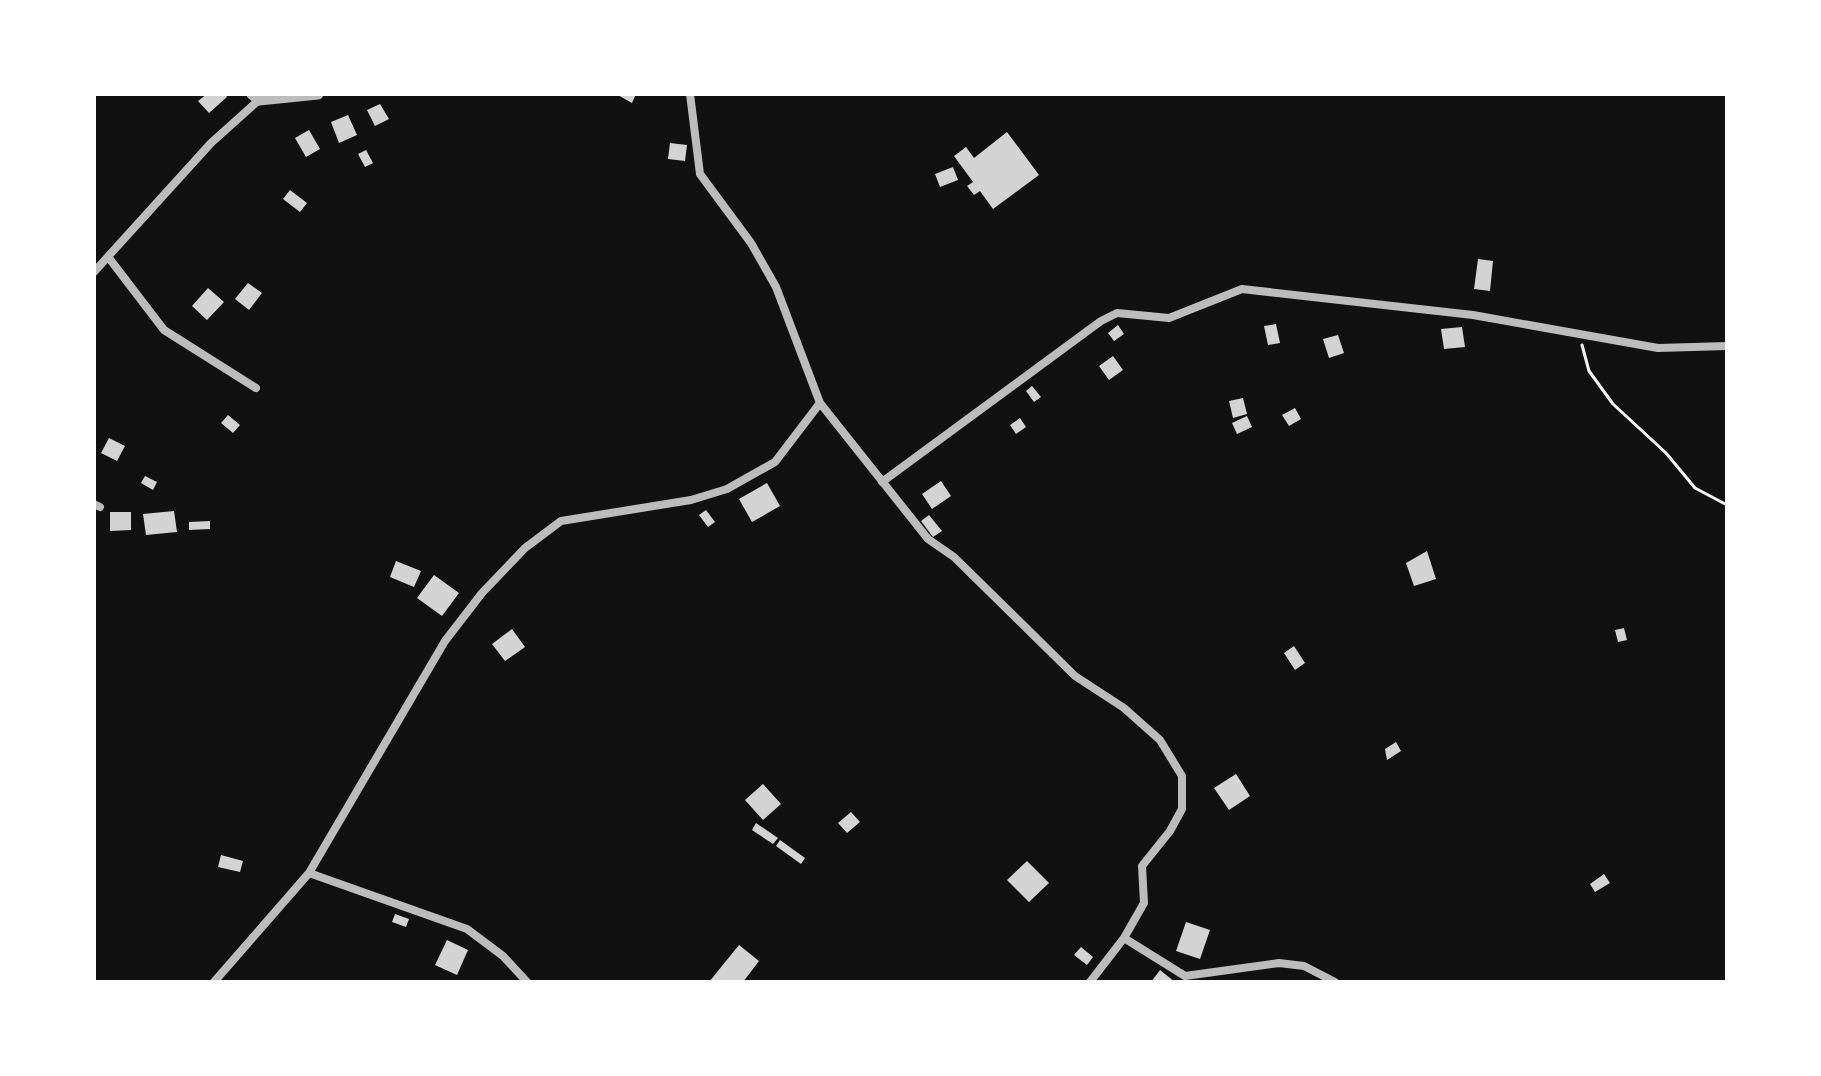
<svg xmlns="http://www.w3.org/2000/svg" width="1821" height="1076" viewBox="0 0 1821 1076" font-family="'Source Sans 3',sans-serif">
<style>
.building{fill:#d3d3d3}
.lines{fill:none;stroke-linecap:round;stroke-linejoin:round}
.path{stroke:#f5f5f5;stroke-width:3}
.minor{stroke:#bcbcbc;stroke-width:8}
.tertiary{stroke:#bcbcbc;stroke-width:11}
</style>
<rect width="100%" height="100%" fill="#111"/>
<path class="building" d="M207,94H225L227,97L209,113L198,101Z
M616,94H636L632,103Z
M380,104L389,119L375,126L367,110Z
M348,115L357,135L339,143L331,122Z
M309,130L320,149L306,157L295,138Z
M1007,132L1039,175L993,209L980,191L974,195L967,186L973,182L954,156L966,147L974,158Z
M670,143L687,145L685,161L668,159Z
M366,150L373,163L365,167L358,154Z
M953,167L958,180L940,187L935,174Z
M290,190L307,203L300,212L283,199Z
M1478,259L1493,261L1490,291L1474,289Z
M248,283L262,293L249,310L235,299Z
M208,288L224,302L207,320L192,306Z
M1276,324L1280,343L1268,345L1264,326Z
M1118,325L1124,334L1114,341L1108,333Z
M1462,327L1465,347L1444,349L1441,329Z
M1338,335L1344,353L1329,358L1323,339Z
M1113,356L1123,370L1109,380L1099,366Z
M1032,386L1041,397L1034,402L1026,391Z
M1243,398L1247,414L1233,418L1229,401Z
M1295,408L1301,419L1289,426L1282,415Z
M228,415L240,425L233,433L221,423Z
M1247,416L1252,427L1237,434L1232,423Z
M1020,418L1026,427L1016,434L1010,425Z
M109,438L125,446L117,461L101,453Z
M145,476L157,482L153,490L141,483Z
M941,481L951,496L932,509L922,494Z
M767,483L780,506L752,522L739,499Z
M706,510L715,522L708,527L699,515Z
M174,511L177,532L146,535L143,514Z
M110,512H131V530L110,531Z
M929,515L942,531L933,537L921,521Z
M210,521V529L189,530V522Z
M1427,551L1436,579L1414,586L1406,563Z
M396,561L421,571L414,587L390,577Z
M434,575L459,593L442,616L417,598Z
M1624,628L1627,640L1618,642L1615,630Z
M512,629L525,647L505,661L492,644Z
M1294,646L1305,663L1295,670L1284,653Z
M1396,742L1401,751L1387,760L1385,749Z
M1236,774L1250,796L1229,810L1214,788Z
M763,784L781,804L763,820L745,800Z
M851,812L860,822L847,833L838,823Z
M756,823L778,838L773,844L752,830Z
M780,840L805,858L801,864L776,846Z
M221,855L243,861L240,872L218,867Z
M1027,861L1049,883L1029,902L1007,880Z
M1604,874L1610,883L1595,892L1590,884Z
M395,914L409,919L406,927L392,922Z
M1186,922L1210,930L1200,959L1176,951Z
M447,940L468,950L457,975L435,965Z
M739,945L759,961L743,982H709Z
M1081,947L1093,957L1087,965L1074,955Z
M1160,970L1175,982H1151Z"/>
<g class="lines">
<path class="path" d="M1582,345L1589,371L1613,404L1666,453L1695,488L1727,505"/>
<path class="minor" d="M690,94L700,174L751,243L776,287L820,403L928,539L954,557L1075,676L1124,708L1160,740L1182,776V809L1170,831L1142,866L1144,903L1124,938
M109,258L164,330L256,388
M94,272L211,143L259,100
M882,482L1101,321L1117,313L1169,318L1242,289L1473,315L1658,348L1727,346
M94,504L100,507
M214,982L309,873
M527,982L503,956L467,929L309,873L445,641L482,593L525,548L561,521L691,500L727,489L775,462L820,403
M1090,982L1124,938L1185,976L1279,963L1304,966L1335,982"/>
<path class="tertiary" d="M252,94L259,100L318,94"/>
</g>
<rect width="1821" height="1076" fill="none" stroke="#ffffff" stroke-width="192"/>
</svg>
